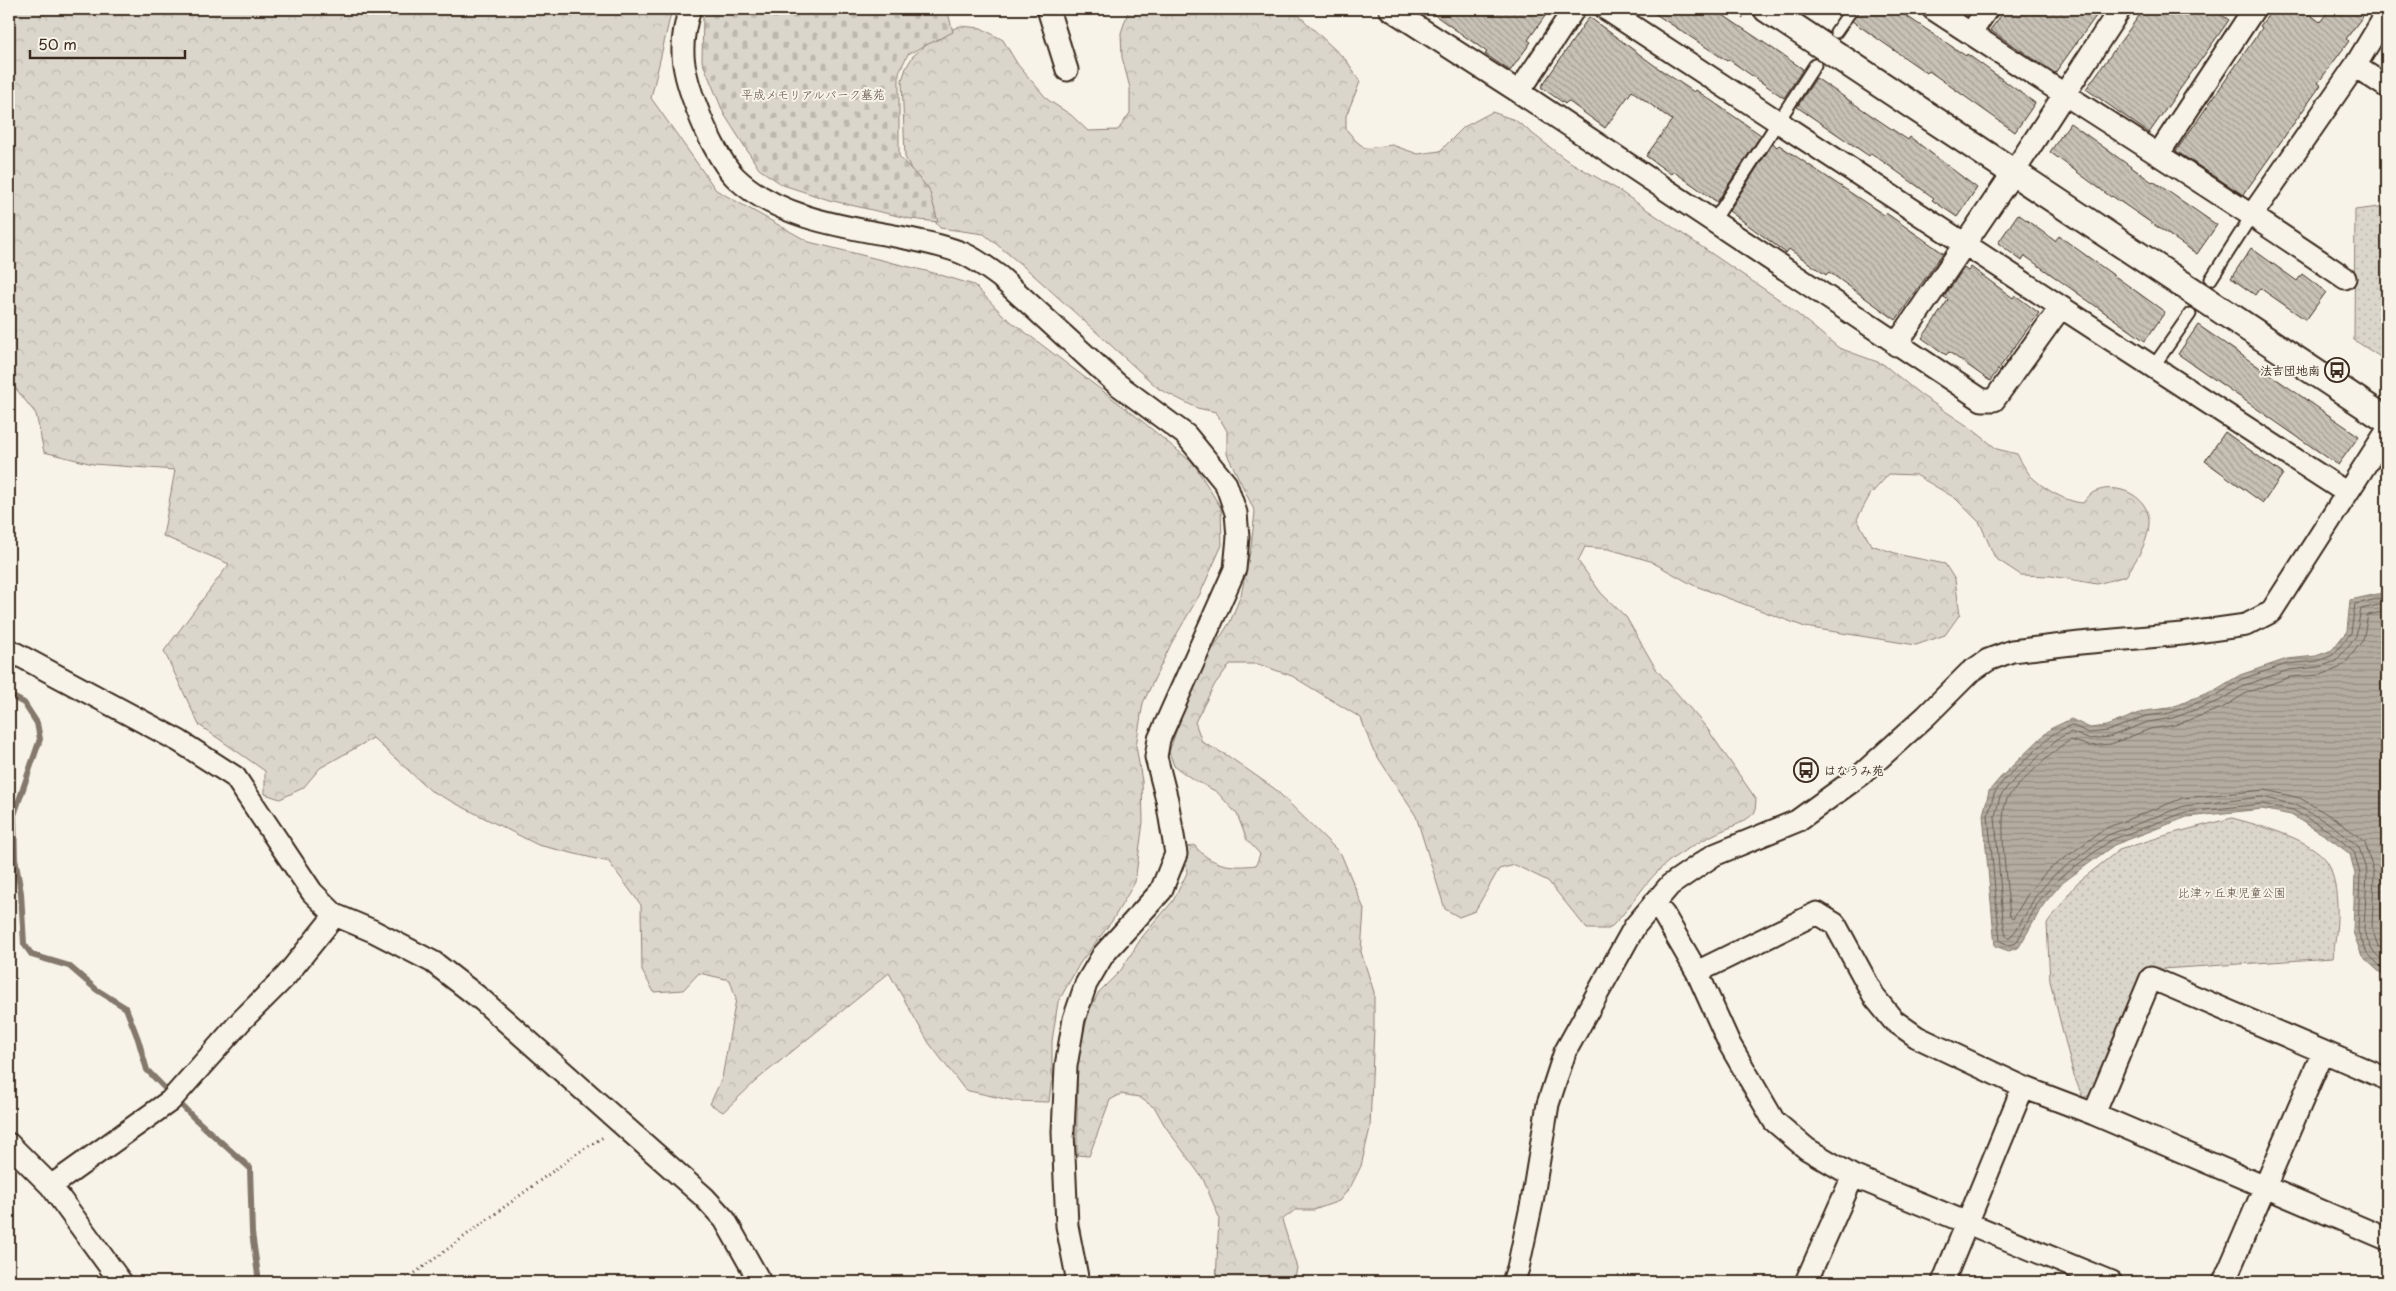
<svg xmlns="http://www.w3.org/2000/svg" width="2396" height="1291" viewBox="0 0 2396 1291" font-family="'Playpen Sans','Klee One',sans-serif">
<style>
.forest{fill:url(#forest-crowns);stroke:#8b8074}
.cemetery{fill:url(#cemetery-stones);stroke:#8b8074}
.park{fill:url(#park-dots);stroke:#8b8074}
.water{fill:url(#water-rules);stroke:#84786c}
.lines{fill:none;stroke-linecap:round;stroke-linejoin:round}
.shore{stroke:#6b5e52;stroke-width:1}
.stream{stroke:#84786c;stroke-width:6}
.building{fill:url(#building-back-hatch);stroke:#3b2a1e}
.service-casing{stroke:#3b2a1e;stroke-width:15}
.minor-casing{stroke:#3b2a1e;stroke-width:25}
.tertiary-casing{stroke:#3b2a1e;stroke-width:30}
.path{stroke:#3b2a1e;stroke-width:3;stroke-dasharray:1 4;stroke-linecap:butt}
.service{stroke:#f7f3e8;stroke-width:11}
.minor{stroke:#f7f3e8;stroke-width:21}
.tertiary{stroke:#f7f3e8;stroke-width:26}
.labels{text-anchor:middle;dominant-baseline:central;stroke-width:4;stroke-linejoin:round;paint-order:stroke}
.park-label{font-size:12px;fill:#5b4c41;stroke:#f7f3e8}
.poi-label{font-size:12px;font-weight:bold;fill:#3b2a1e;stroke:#f7f3e8;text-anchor:end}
</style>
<defs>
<pattern id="forest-crowns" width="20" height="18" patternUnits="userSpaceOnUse" patternTransform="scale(1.25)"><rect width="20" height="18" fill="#dbd6cb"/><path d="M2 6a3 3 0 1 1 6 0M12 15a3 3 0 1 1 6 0" fill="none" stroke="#bdb8ae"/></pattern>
<pattern id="cemetery-stones" width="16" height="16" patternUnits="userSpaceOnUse" patternTransform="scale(1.25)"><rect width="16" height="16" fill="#dbd6cb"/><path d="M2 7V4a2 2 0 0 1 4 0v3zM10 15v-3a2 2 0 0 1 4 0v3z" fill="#bdb8ae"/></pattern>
<pattern id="park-dots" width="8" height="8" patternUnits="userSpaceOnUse" patternTransform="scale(1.25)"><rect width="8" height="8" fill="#dbd6cb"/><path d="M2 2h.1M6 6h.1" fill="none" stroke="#bdb8ae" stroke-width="1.8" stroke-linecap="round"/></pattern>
<pattern id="water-rules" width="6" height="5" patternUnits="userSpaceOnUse" patternTransform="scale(1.25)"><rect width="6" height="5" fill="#b4aca0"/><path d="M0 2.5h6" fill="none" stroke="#948c82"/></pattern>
<pattern id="building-back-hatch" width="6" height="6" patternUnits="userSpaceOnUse" patternTransform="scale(1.25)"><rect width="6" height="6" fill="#c8c1b6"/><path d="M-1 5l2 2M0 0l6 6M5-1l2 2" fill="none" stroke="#a49d93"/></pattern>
</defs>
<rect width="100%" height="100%" fill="#f7f3e8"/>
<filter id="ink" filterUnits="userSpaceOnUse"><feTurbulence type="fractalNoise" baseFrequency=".02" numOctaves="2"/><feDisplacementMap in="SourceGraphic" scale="10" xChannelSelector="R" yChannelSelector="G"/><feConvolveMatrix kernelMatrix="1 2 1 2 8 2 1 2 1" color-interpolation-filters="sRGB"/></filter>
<g filter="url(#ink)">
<path class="forest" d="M9,9H672L651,98L716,190L809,242L934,273L974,285L1005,317L1137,417L1194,464L1221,508L1222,545L1200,594L1171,644L1143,703L1136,746L1142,781L1143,822L1135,882L1112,921L1080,963L1058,1002L1052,1041V1077L1049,1102L1014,1101L965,1090L929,1043L889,973L758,1079L723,1112L710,1104L722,1078L736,999L730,980L699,973L683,990L654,992L642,971L641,905L609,862L538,845L431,791L373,738L320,768L303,788L280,799L265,794V771L199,725L164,651L229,564L163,536L175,470L93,464L44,452L36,414L9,380Z
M1129,9H1292L1347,61L1360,82L1346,116V129L1356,141L1365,148L1392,145L1418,154L1440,151L1464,127L1492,112L1515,120L1565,159L1615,188L1780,300L1839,348L1883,364L1921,395L1972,429L1997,449L2017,454C2021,461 2025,469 2030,475C2042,488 2066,502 2083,503C2086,499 2090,494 2094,492C2118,481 2151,497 2149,524C2148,543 2136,560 2126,576L2097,584L2051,576L2021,575L1995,558L1980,523L1955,498L1916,475L1889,474L1870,495L1857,519L1871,545L1901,555L1945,564L1955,580L1960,614L1945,635L1916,645L1805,627L1693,585L1650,561L1609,549L1585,547L1578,561L1601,593L1626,617L1656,669L1706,727L1756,799L1755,812C1744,824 1729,827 1715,834C1699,842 1681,852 1668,862C1644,881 1631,909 1609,929H1587L1548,881L1515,865L1499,869L1475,911L1459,917L1445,909L1416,816L1372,748L1361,718L1292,676L1258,664H1230L1215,684L1195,722L1202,742L1228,756L1275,789L1341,854L1364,909L1361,952L1374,992V1028L1370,1128L1361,1166L1351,1186L1339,1201L1314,1210H1295L1282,1220L1297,1268L1294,1282H1216L1219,1217L1203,1179L1165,1126L1155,1108L1139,1097L1121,1094L1110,1100L1089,1156L1077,1155V1060L1089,1011L1099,992L1121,970L1142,937L1173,901L1187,873L1185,848L1194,845C1211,866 1231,868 1256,865L1260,854L1247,840L1237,814L1217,792L1191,778L1174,766L1169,752L1188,697L1207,658L1230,622L1241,595L1251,547L1255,512L1227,454V431L1216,412L1197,408L1159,389L1029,271L984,234L940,228L929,214L924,195L905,157L902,80L906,68L913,56L937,36L960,26L981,28L1003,40L1018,65L1048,100L1071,115L1088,131L1118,130L1130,113V88L1122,57L1121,33Z"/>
<path class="cemetery" d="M707,9H947L953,32L908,54L899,72V156L929,189L938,222L911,219L829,200L783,185L759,169L724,114L702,61L703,15Z"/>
<path class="park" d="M2387,206V368L2385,366L2382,358L2354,340L2355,210Z
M2232,818C2257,825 2320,840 2330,867C2341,897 2337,928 2333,958L2146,970L2092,1094L2083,1098L2074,1076L2050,981L2047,924L2077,883L2119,850L2170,834Z"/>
<path class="water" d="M2387,592V979L2362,956L2353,932L2355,874L2350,854L2326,836L2291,815L2262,809L2187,817L2114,845L2061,884L2044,904L2019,947L2009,951L1995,946L1983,815L1989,791L2000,778L2050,729L2071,719L2090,728L2106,726L2145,711L2169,708L2215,690L2240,675L2287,659L2316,656L2332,650L2347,631L2350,600Z"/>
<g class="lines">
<path class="shore" d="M2387,597L2355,604L2351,633L2333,655L2318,661L2287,664L2242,679L2217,695L2170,713L2146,716L2108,731L2089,733L2071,725L2053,734L2003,781L1994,794L1988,815L2000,941L2009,945L2016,943L2039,901L2057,880L2111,840L2186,812L2262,804L2293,810L2329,831L2354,851L2360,874L2358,931L2367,953L2387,973
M2387,603L2361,609L2356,636L2336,661L2319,667L2289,670L2245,685L2219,701L2173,718L2148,722L2109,737L2088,739L2071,732L2057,739L2008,786L2000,797L1995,816L2003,920L2006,936L2009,939L2019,926L2035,897L2053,876L2108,835L2184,806L2262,797L2296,805L2333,826L2359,847L2367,873L2364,931L2372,950L2387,965
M2387,611L2368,615L2363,640L2346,662L2339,668L2321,675L2290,677L2248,692L2222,708L2175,725L2150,729L2111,744L2089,746L2071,740L2062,745C2049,756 2015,786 2007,799C1997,818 2008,892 2010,917L2013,919L2029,892L2047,871L2106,828L2183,798L2265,790L2300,798L2337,820L2365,842L2374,873L2372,929L2378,946L2387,954"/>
<path class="stream" d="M9,695L24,703L37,723L40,739L14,815L15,858L21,893L24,944L32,955L69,966L97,990L126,1008L138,1039L147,1070L193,1117L250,1168L252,1233L259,1282"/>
</g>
<path class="building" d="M1426,9H1550L1528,40L1531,42L1510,71L1485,54L1487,52Z
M1648,9H1714L1803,69L1784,98L1728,59L1727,61Z
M1859,9H1896L1966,56L1967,54L2035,103L2015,132L1929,71L1927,73L1852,21Z
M2006,9H2101L2055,73L1990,30Z
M2144,9H2213L2229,20L2149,133L2086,89Z
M2273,9H2303L2320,22L2330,9H2368L2346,39L2349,41L2318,83L2321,85L2243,195L2176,151L2262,28L2260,26Z
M1589,17L1658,68L1694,92L1696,90L1761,135L1717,202L1673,171L1671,174L1646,156L1672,120L1632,91L1605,128L1568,101L1565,104L1541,87Z
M1816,78L1908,140L1910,137L1977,188L1957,217L1932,200L1934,198L1871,153L1869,156L1797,107Z
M2070,123L2152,182L2153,181L2217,225L2197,254L2112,196L2111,197L2050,152Z
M1773,143L1777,147L1779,145L1884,215L1886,213L1943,253L1896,320L1829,272L1826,275L1789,249L1786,253L1729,211Z
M2018,214L2055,241L2059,236L2165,312L2145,341L2025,256L2022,261L1998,243Z
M2251,248L2297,281L2302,274L2326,292L2306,320L2260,288L2255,295L2231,278Z
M1971,267L2013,298L2015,295L2039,313L1990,381L1949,352L1946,355L1922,338L1948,300L1944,297L1964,268L1968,271Z
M2198,325L2359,436L2338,465L2178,354Z
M2225,432L2283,474L2263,503L2205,461Z"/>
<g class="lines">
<defs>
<path id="service" d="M1836,32L1852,9
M1713,222L1815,65
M2211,279L2252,215
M2153,367L2190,314"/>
<path id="minor" d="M690,9C677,48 683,74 698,111C705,130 721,163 735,177C777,218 845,227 900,237C920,241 942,245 962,253C976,259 988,268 1000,277L1117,384L1186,435L1226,484L1236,513L1238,537L1235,569L1159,739L1156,757L1167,800L1176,854L1161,891L1103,955L1086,984L1074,1019L1066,1066L1063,1132L1067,1226L1078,1282
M1048,9L1067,70
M1390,9L1519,92L1574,9
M1606,9L2061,307
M1933,9C2070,99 2209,185 2345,278
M1971,33L1987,9
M2355,66L2387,87
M1519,92L1982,400H1994L2061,307L2347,493
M2159,153L2254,9
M2252,215L2355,66L2387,13
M1896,345L2013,173L2120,9
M9,650L179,741L235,777L312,892L335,915L373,931L433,962L482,1000L704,1197L725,1220L760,1282
M1654,903L1664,915L1697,972L1730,1045L1774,1121L1807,1149L1853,1176L2111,1282
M1697,972L1817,913L1835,924L1875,998L1893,1020L1917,1037L2023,1087L2094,1114L2151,978L2387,1079
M2094,1114L2387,1239
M9,1144L51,1186L121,1282
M51,1186L170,1101L241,1021L286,976L335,915
M1513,1282L1518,1268L1532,1202L1548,1104L1565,1052L1635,926L1670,885L1714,855L1797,821L1862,774L1926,716L1969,673L1988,660L2012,651L2080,643L2182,634L2246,625L2271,612L2387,431
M1806,1282L1853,1176
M1943,1282L2023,1087
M2224,1282L2323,1052"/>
<path id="tertiary" d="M1767,9L2387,420"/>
</defs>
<use href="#service" class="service-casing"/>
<use href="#minor" class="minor-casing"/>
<use href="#tertiary" class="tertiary-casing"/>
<path class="path" d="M1730,9L1746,20
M403,1282L576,1154L605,1136"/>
<use href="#service" class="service"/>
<use href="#minor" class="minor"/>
<use href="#tertiary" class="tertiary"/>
</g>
</g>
<defs>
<symbol id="bus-ring" viewBox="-11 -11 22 22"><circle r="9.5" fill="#f7f3e8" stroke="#3b2a1e" stroke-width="1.5"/><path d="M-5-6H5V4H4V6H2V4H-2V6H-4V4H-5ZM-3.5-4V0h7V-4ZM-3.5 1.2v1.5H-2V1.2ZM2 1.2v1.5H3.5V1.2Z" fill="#3b2a1e"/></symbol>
</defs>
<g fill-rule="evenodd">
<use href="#bus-ring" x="2323" y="356" width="28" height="28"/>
<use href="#bus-ring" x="1792" y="756" width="28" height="28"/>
</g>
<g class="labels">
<g class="park-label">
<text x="813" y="94">平成メモリアルパーク墓苑</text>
<text x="2232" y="892">比津ヶ丘東児童公園</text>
</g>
<g class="poi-label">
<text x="2320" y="370">法吉団地南</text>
<text x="1824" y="770" text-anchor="start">はなうみ苑</text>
</g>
</g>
<rect width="2396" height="1291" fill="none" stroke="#f7f3e8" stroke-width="30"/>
<rect x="15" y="15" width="2366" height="1261" fill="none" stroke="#3b2a1e" stroke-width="2" filter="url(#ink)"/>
<path d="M30 50v8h155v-8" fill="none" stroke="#3b2a1e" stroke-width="2.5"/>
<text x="38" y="50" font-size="15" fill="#3b2a1e" stroke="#f7f3e8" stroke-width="4" paint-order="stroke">50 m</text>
</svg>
